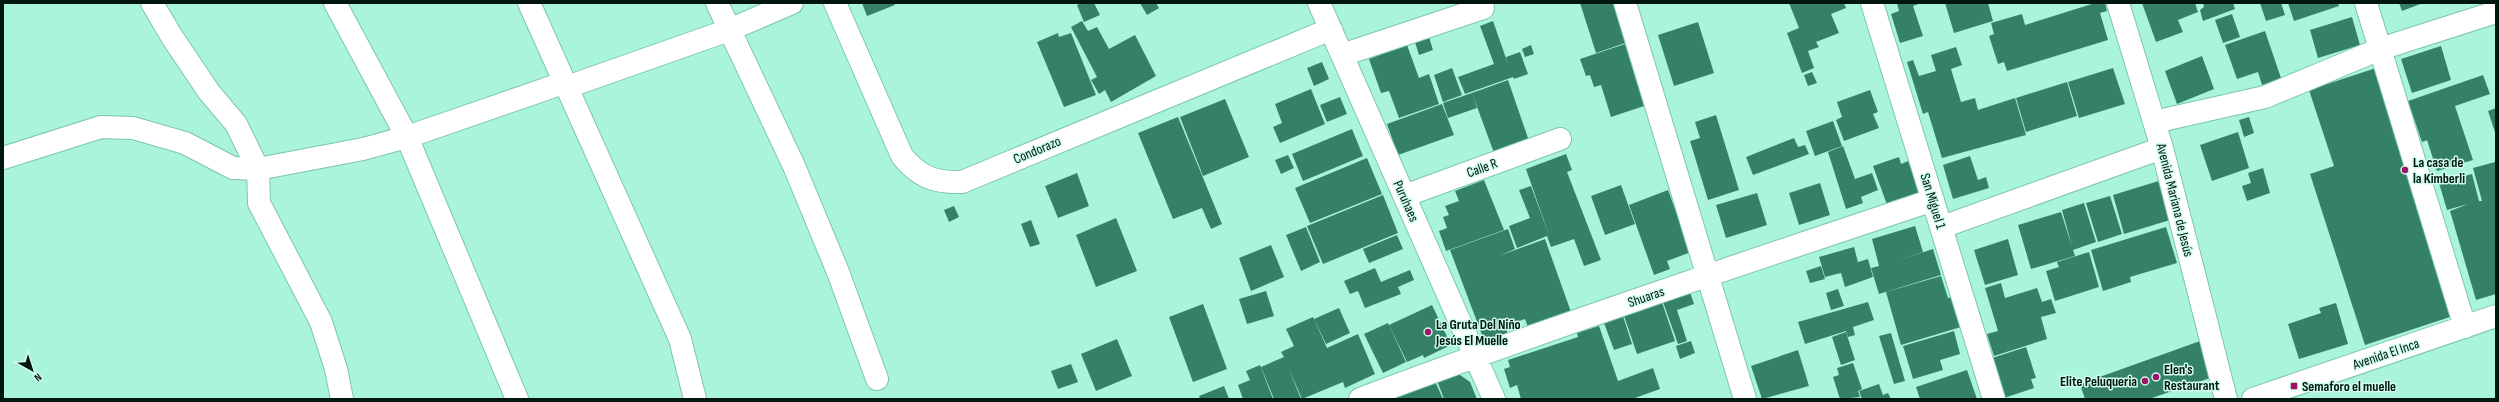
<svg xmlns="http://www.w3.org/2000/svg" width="2499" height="402" viewBox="0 0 2499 402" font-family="'Sofia Sans Condensed',sans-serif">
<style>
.building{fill:#358069}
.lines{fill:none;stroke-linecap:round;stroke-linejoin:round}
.minor-casing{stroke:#7cc6ac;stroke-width:24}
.minor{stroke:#fff;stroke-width:22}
.poi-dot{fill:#9b1467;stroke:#d0fceb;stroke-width:1.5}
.labels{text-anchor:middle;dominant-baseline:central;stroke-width:3;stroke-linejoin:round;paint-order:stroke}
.street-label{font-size:14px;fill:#00160e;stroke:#d0fceb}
.poi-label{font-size:14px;font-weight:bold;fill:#00160e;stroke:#d0fceb;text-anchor:start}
</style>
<rect width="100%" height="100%" fill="#aaf5da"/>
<path class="building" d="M862,3H894L895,5L867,16Z
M1081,3H1094L1100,15L1084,22L1077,5Z
M1140,3H1156L1159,8L1147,15Z
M1580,3H1615L1628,42L1596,53Z
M1789,3H1844L1846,8L1831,14L1839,33L1816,42L1819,47L1808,51L1814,68L1802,73L1787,33L1799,28Z
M1897,3H1921L1913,6L1923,36L1900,43L1891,14L1899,11Z
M1945,3H1988L1993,21L1954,33Z
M2095,3H2105L2107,11L2100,13L2108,40L2007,71L2004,62L1998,64L1989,36L1994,34L1991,23L2022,14L2025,25Z
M2142,3H2195L2198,12L2178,20L2183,32L2156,42Z
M2203,3H2233L2235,9L2203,21L2200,10L2204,7Z
M2260,3H2281L2285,15L2266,21Z
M2288,3H2338L2339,6L2294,21Z
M2399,3H2423L2402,11Z
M2232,14L2240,37L2223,43L2215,20Z
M2352,17L2360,45L2318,58L2310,30Z
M1082,21L1088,31L1097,27L1109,49L1135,35L1156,76L1111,102L1105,90L1099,94L1091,80L1097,77L1071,27Z
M1493,21L1508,64L1506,57L1520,52L1528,74L1514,79L1513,77L1465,94L1458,77L1494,64L1480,26Z
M1698,22L1714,73L1674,86L1658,35Z
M2265,31L2281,78L2262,85L2258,72L2237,79L2225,45Z
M1058,33L1059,37L1071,33L1096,95L1064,107L1037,42Z
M1429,37L1433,50L1419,55L1415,42Z
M1625,44L1644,106L1611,117L1601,85L1594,87L1590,75L1586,76L1580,59Z
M1407,45L1419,78L1429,74L1439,104L1399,118L1389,91L1381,93L1369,59Z
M1531,45L1534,54L1525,57L1522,49Z
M2441,46L2451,80L2412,93L2401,59Z
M1956,47L1962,65L1951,69L1961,102L1975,98L1978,110L2015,98L2026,135L1942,158L1928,112L1923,114L1907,62L1913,60L1919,76L1936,71L1931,55Z
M2202,56L2214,89L2177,104L2165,71Z
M1322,62L1329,79L1314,86L1307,68Z
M1452,68L1462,95L1443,102L1434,75Z
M2113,68L2125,104L2079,118L2068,82Z
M2376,68L2456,315L2365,345L2310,174L2334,166L2309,90Z
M1812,72L1817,83L1808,86L1804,75Z
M2483,75L2490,94L2455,106L2473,160L2437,171L2427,140L2433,138L2422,142L2408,101Z
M1508,80L1529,141L1494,153L1472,93Z
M2067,82L2077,116L2026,132L2016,98Z
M1311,89L1325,124L1280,143L1273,127L1282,123L1275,104Z
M1870,90L1878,112L1873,114L1879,128L1844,141L1836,120L1842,117L1837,102Z
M1472,93L1477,108L1448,118L1443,103Z
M1340,97L1347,114L1327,122L1320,105Z
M1225,99L1249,157L1203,176L1180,117Z
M1442,104L1454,135L1398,155L1387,124Z
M2496,108V135L2488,111Z
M1716,115L1739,190L1708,200L1690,141L1700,138L1695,122Z
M1178,117L1222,224L1211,229L1202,208L1173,219L1138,133Z
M2249,117L2254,133L2244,137L2239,120Z
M1833,121L1842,146L1815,156L1806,131Z
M1352,129L1363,156L1303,181L1292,154Z
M2238,132L2249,168L2212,181L2200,145Z
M1794,138L1798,147L1805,145L1809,154L1753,175L1746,157Z
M1843,146L1855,179L1872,173L1878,190L1861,197L1863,203L1846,209L1828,152Z
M1566,154L1572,170L1567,172L1601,260L1584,266L1574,239L1551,247L1547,236L1517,248L1509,226L1530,218L1519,190L1531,186L1550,238L1526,169Z
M1288,155L1294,168L1281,174L1275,160Z
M1970,156L1978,180L1986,177L1989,188L1953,199L1943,165Z
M1899,157L1901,164L1908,161L1923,201L1890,213L1873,166Z
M1367,158L1382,194L1310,223L1295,188Z
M2495,162L2496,294L2476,300L2450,211L2468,204L2447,210L2439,183L2472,174L2479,201H2482L2473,168Z
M2263,168L2270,193L2247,201L2242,186L2251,183L2248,173Z
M1077,173L1089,206L1058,218L1045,186Z
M1484,180L1504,230L1446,251L1439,231L1447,228L1443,217L1449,215L1445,206L1459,201L1455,191Z
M2162,180L2165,190L2161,191L2170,220L2124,234L2113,195Z
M1820,183L1830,215L1799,225L1789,193Z
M1621,185L1635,224L1605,235L1591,196Z
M1668,190L1691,252L1667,261L1670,269L1654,275L1629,205Z
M1757,193L1767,225L1726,238L1716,205Z
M1383,195L1398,233L1323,264L1307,226Z
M2110,196L2122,234L2098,242L2086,203Z
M2084,203L2096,242L2073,250L2062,210Z
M954,206L959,217L949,222L944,210Z
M2061,212L2075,256L2031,269L2018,225Z
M1116,218L1137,271L1096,287L1076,235Z
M1031,220L1040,244L1030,247L1021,224Z
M1915,226L1923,252L1893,262L1933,249L1941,275L1879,294L1871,268L1879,266L1872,239Z
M1306,227L1320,262L1301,271L1286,235Z
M2166,227L2177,263L2130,277L2131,282L2103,291L2091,250Z
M1508,229L1515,249L1501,255L1545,239L1571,312L1528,327L1525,319L1505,326L1508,335L1485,343L1450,250Z
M1397,235L1403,249L1369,263L1363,249Z
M2008,239L2018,275L1985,285L1974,250Z
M1271,245L1284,277L1251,291L1239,258Z
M1854,247L1858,262L1868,259L1873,277L1845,287L1841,273L1825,277L1819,257Z
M2089,252L2099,287L2055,301L2046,271L2059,267L2057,262Z
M1821,266L1825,279L1810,283L1806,271Z
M1375,268L1381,282L1410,270L1414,280L1398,287L1401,294L1365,308L1358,291L1350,294L1344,281Z
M1941,276L1948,298L1952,297L1961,327L1901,345L1886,292Z
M2001,283L2005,298L2037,288L2042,302L2051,299L2056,313L2041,317L2047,339L1994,356L1987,334L1998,331L1985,288Z
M1838,289L1844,306L1831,310L1826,293Z
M1266,291L1274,316L1247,324L1239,299Z
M1690,292L1694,304L1677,310L1687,341L1678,344L1663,302Z
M1662,302L1675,341L1637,354L1624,316Z
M1868,302L1874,320L1853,327L1855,335L1848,337L1846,331L1805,344L1798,322Z
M2336,303L2348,344L2299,359L2288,324L2321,313L2319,308Z
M1203,304L1227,369L1193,382L1169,317Z
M1432,305L1451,345L1424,358L1423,355L1407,362L1389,325Z
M1339,308L1350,333L1326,344L1314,319Z
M1623,316L1632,344L1614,350L1604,323Z
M1313,317L1327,348L1358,334L1375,374L1345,388L1343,382L1302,399L1289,369L1301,399H1274L1261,367L1284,357L1281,352L1294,346L1286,329Z
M1388,323L1406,362L1383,373L1364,334Z
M1599,326L1618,381L1653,368L1660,389L1632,399H1521L1517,385L1510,388L1504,369L1510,367L1508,360L1578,337L1577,333Z
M1954,331L1960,354L1940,360L1943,370L1913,379L1903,346Z
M1846,332L1855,360L1841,365L1832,337Z
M1891,333L1905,381L1894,384L1879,336Z
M1117,339L1132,376L1096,391L1081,354Z
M2203,340L2216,376L2149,399H2085L2080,384Z
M1691,341L1695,353L1680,359L1676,346Z
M2026,347L2036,378L2031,379L2034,388L2001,399L1986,360Z
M1798,350L1809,386L1762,399L1751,366Z
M1853,363L1862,389L1858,391L1860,397L1840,399L1833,377L1839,375L1837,368Z
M1071,364L1078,382L1058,389L1051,371Z
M1260,365L1273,399H1243L1238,385L1250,380L1246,371Z
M1967,370L1977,399H1920L1916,387Z
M1449,373L1460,375L1470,382L1477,399H1444L1436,378Z
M1434,379L1443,399H1385Z
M1879,384L1883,395L1888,393L1891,399H1862L1859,391Z
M1224,386L1229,399H1200L1199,396Z"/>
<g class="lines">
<defs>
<path id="minor" d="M152,3L172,37L209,92L236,124L258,169L259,203L321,322L336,369L342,399
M335,3L407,137L517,399
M529,3L680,339L695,399
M717,3L794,166L838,272L877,379
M835,3L902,156C919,177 935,183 962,182L1331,29
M1319,3L1494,399
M1625,3L1745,399
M1872,3L1994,399
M2118,3L2162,148L2226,399
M2366,3L2465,327
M1342,55L1483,8
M2154,122L2265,97L2380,49L2496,12
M3,158L101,127L133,128L185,143L233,168L258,169L363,149L407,137L563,83L567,87L729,30L792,3
M1404,196L1560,139
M1942,227L2162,148
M1360,399C1549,328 1741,264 1933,200
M2253,399L2496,316"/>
</defs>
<use href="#minor" class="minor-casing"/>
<use href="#minor" class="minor"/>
</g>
<g class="poi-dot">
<circle cx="2405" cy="170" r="4"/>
<circle cx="1428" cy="332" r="4"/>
<circle cx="2156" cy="377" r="4"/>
<circle cx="2145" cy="381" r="4"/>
<rect x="2290" y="382" width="8" height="8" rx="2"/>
</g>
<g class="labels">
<g class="street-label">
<text transform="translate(1037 150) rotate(-23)">Condorazo</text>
<text transform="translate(1482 168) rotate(-20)">Calle R</text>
<text transform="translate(2175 200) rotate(76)">Avenida Mariana de Jesús</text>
<text transform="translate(1406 201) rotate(66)">Puruhaes</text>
<text transform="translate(1933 201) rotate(73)">San Miguel 1</text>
<text transform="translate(1646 297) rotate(-19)">Shuaras</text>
<text transform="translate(2386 354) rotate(-19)">Avenida El Inca</text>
</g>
<g class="poi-label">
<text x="2413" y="162">La casa de<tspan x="2413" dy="16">la Kimberli</tspan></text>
<text x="1436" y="324">La Gruta Del Niño<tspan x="1436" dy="16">Jesús El Muelle</tspan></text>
<text x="2164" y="369">Elen's<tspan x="2164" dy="16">Restaurant</tspan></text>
<text x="2137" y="381" text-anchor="end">Elite Peluqueria</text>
<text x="2302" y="386">Semaforo el muelle</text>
</g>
</g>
<rect width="2499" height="402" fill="none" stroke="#00160e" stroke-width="8"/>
<g transform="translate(32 370) rotate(141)" stroke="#d0fceb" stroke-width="3" paint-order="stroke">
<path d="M0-3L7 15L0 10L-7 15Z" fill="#00160e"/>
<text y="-6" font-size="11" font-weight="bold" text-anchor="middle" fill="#00160e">N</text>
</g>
</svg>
